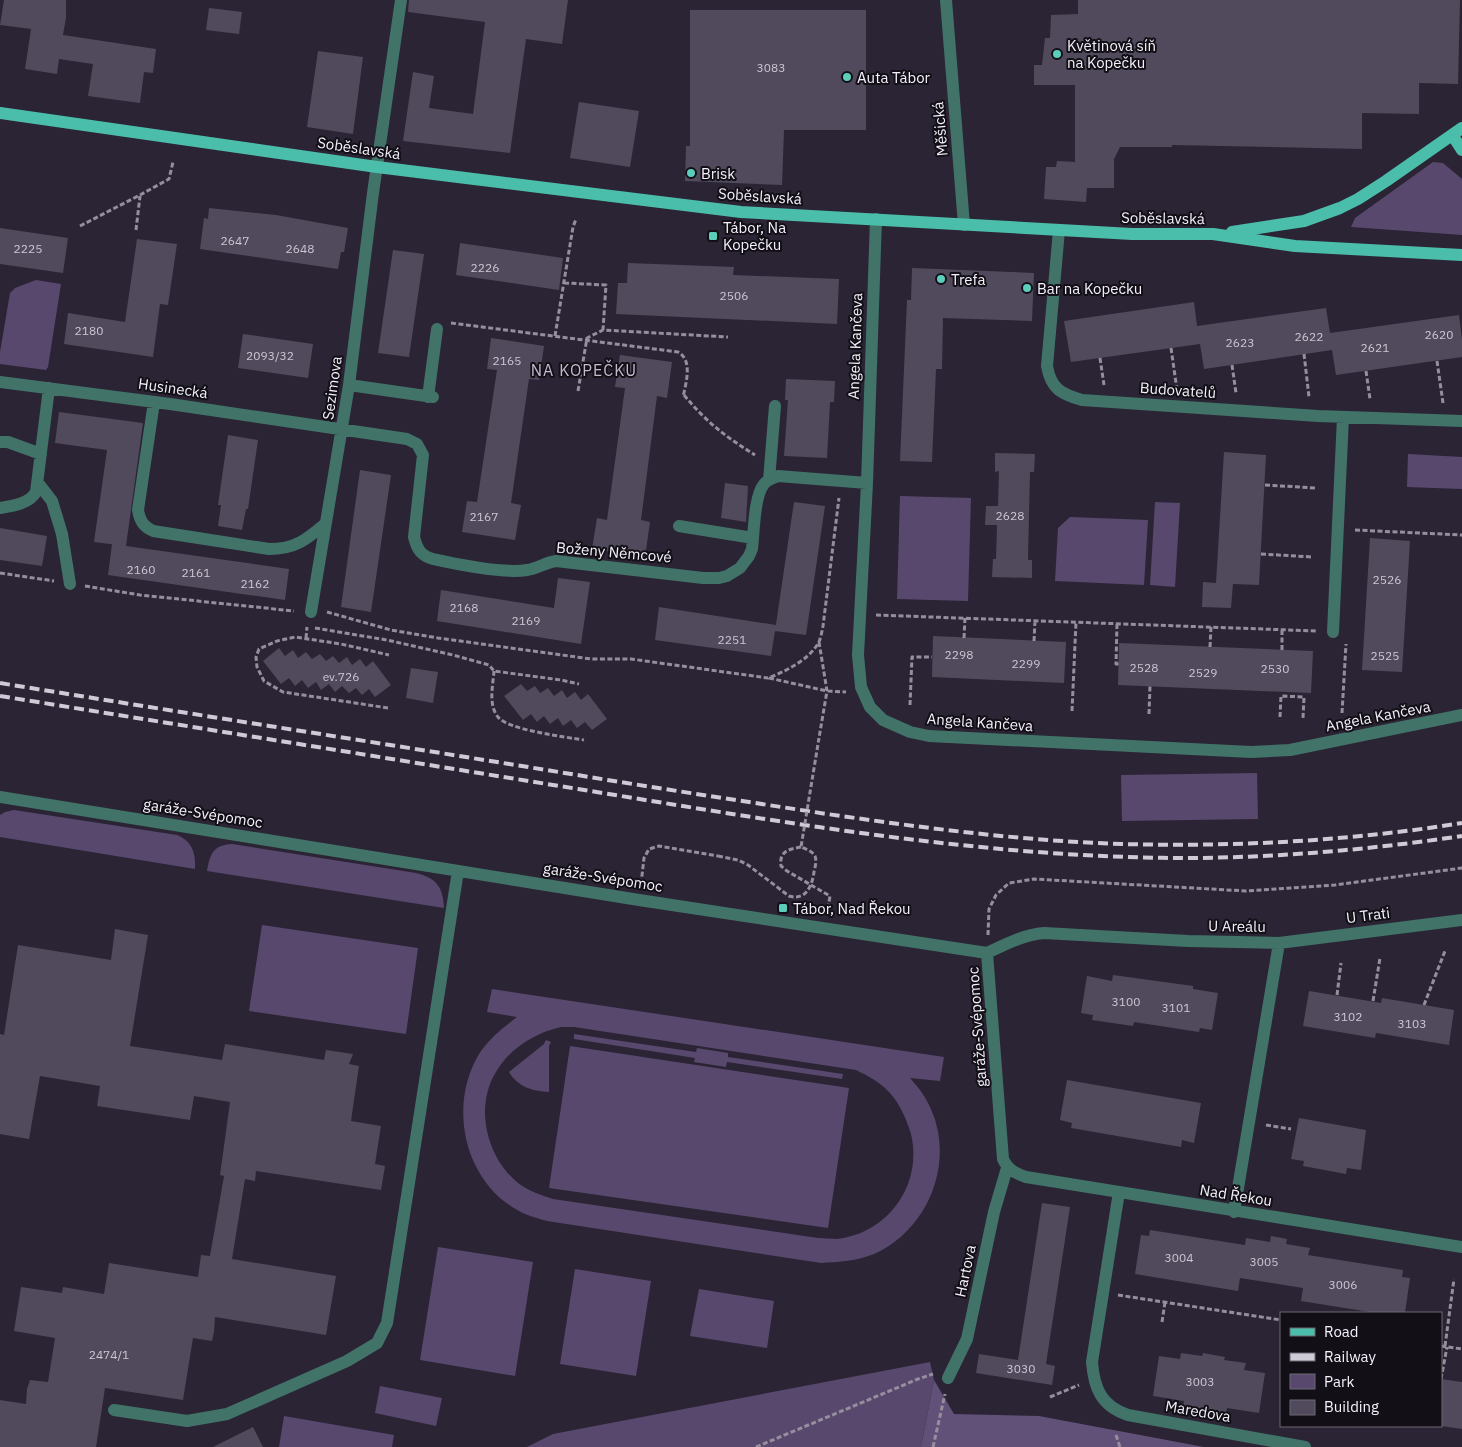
<svg xmlns="http://www.w3.org/2000/svg" width="1462" height="1447" viewBox="0 0 1462 1447" font-family="'IBM Plex Sans',sans-serif">
<style>
.green{fill:#58486e;fill-rule:evenodd}
.forest{fill:#615078}
.building{fill:#514a5c}
.lines{fill:none;stroke-linecap:round;stroke-linejoin:round}
.path{stroke:#958f9d;stroke-width:3;stroke-dasharray:5 2.5;stroke-linecap:butt}
.minor{stroke:#417369;stroke-width:12}
.major{stroke:#4bbeab;stroke-width:12}
.rail{stroke:#cecad6;stroke-width:4;stroke-dasharray:10 5;stroke-linecap:butt}
.path-bridge{stroke:#958f9d;stroke-width:3;stroke-dasharray:5 2.5;stroke-linecap:butt}
.poi-dot{fill:#5bcebb;stroke:#120f16;stroke-width:2}
.labels{text-anchor:middle;dominant-baseline:central;stroke-width:4;stroke-linejoin:round;paint-order:stroke}
.number-label{font-size:12px;fill:#ccc7d4}
.poi-label{font-size:15px;fill:#f5f1fc;stroke:#120f16;text-anchor:start}
.street-label{font-size:15px;fill:#f5f1fc;stroke:#120f16}
.neighbourhood-label{font-size:16px;letter-spacing:1px;fill:#c3bacf;stroke:#120f16}
</style>
<rect width="100%" height="100%" fill="#2b2434"/>
<path class="green" d="M1433,162L1443,163L1462,179V235L1351,227L1355,218Z
M36,280L61,284L48,367L46,370L0,364V352L10,293L15,288Z
M1408,454L1462,457V489L1407,487Z
M900,496L971,498L968,601L897,599Z
M1155,502L1180,503L1175,587L1150,585Z
M1070,517L1148,520L1144,585L1055,581L1058,528Z
M1257,773L1258,819L1122,821L1121,775Z
M14,810L177,835C192,841 196,853 195,869L0,837V815L5,812Z
M232,844L416,873C436,878 443,886 444,908L207,871C210,854 213,845 232,844Z
M262,925L418,948L406,1034L249,1011Z
M492,989L944,1057L940,1081L910,1078C917,1086 923,1093 928,1103C957,1158 930,1229 874,1254C857,1261 839,1262 821,1263L547,1221C537,1218 528,1216 519,1211C463,1181 447,1103 481,1051C491,1037 504,1027 517,1017L487,1012ZM561,1027H574L856,1070C866,1075 876,1080 885,1088C898,1100 906,1117 911,1134C923,1184 889,1233 837,1239C831,1239 824,1238 818,1238L553,1199C541,1195 528,1191 518,1183C487,1158 474,1107 496,1072C510,1048 535,1033 561,1027Z
M574,1034L696,1052L697,1048L728,1053V1057L843,1074L842,1079L727,1062L726,1067L694,1062L695,1058L574,1039Z
M546,1040L551,1042L549,1046V1092C532,1091 518,1087 509,1072L544,1044Z
M570,1046L849,1088L828,1228L549,1188Z
M438,1247L533,1262L515,1376L420,1360Z
M575,1269L651,1281L636,1376L560,1364Z
M699,1289L774,1301L767,1348L690,1336Z
M930,1362L934,1380L921,1447H527L553,1434Z
M380,1386L442,1398L436,1426L375,1413Z
M284,1416L394,1435L392,1447H279Z"/>
<path class="forest" d="M934,1380L954,1414L1039,1416L1204,1447H921Z"/>
<path class="building" d="M4,0H66V18L63,35L156,49L153,73L144,72L140,103L88,96L93,64L59,59L57,74L25,69L31,29L0,25Z
M409,0H568L562,44L526,39L510,153L403,141L413,72L434,76L429,108L473,114L485,22L408,12Z
M1078,0H1460L1458,84L1419,83V114L1362,113V149L1172,145V147H1120L1114,159V188H1087L1086,202L1044,199L1046,167H1056L1057,161L1075,162V85H1034V65H1042L1045,38H1050L1051,15L1078,14Z
M209,8L242,12L239,34L206,30Z
M690,10H866V130H784L782,185L685,181L686,146H690Z
M318,51L363,57L353,134L307,127Z
M579,102L639,111L630,167L570,158Z
M209,208L276,215L348,228L344,252H341L338,269L200,249L204,218L208,219Z
M0,228L68,238L63,273L0,264Z
M137,239L177,244L168,305L160,304L153,357L64,344L68,313L125,322Z
M460,243L563,258L559,290L456,275Z
M393,250L424,254L409,357L378,353Z
M628,263L734,267L733,275L839,279L837,324L616,314L618,283H627Z
M912,268L1034,273L1032,321L943,318L942,369H936L932,462L900,461L907,300H911Z
M1194,302L1197,326L1326,308L1330,333L1459,315L1462,340V357L1336,375L1332,350L1204,369L1200,344L1071,362L1064,321Z
M243,334L313,344L308,378L238,368Z
M491,338L544,346L539,380L529,379L511,503L521,505L515,540L462,532L467,501L477,502L497,370L487,369Z
M620,355L672,362L667,398L657,396L641,520L650,522L645,557L592,549L597,518L607,520L625,388L615,387Z
M786,379L835,381L834,402H830L827,458L784,456L788,400H785Z
M59,412L143,423L126,546L94,542L107,450L55,443Z
M228,435L258,440L248,509H246L242,530L218,526L221,505H218Z
M1224,452L1266,455L1259,585L1233,584L1231,608L1202,607L1203,582L1216,583Z
M995,453L1035,454L1034,472H1030L1028,560H1032V578L992,577L993,559H996L997,525H985L986,506H998L999,471L995,472Z
M360,470L391,475L371,612L341,607Z
M725,483L748,486L746,522L721,518Z
M794,502L825,506L806,635L775,631Z
M0,528L47,536L42,566L0,560Z
M1370,538L1410,541L1402,672L1362,670Z
M112,544L289,569L285,600L108,575Z
M558,578L590,582L581,644L437,621L441,590L554,608Z
M659,607L776,625L771,656L655,640Z
M933,636L1066,642L1064,683L932,677Z
M1119,643L1313,651L1311,693L1118,685Z
M279,648L285,656L293,650L298,658L306,652L312,659L320,654L326,661L333,656L339,663L347,657L352,665L360,659L366,667L373,661L391,685L375,697L369,689L362,695L356,688L349,693L342,686L335,692L329,684L321,690L316,682L308,688L302,680L295,686L289,678L281,684L263,661Z
M411,668L438,672L433,703L406,698Z
M521,684L527,691L535,686L540,693L548,688L554,696L562,690L567,698L575,692L581,700L588,694L607,719L592,730L585,722L577,728L571,720L563,726L558,718L550,724L544,716L537,722L531,714L523,720L504,696Z
M115,929L148,935L130,1046L222,1060L225,1044L324,1060L326,1050L353,1054L349,1064L359,1066L351,1121L381,1126L375,1164L385,1166L381,1190L256,1171L255,1181L245,1179L232,1259L336,1276L326,1335L215,1317L214,1332L212,1341L193,1338L183,1400L105,1388L96,1447H0V1400L26,1404L27,1389L30,1380L48,1382L55,1338L14,1331L21,1287L62,1293L63,1287L104,1294L109,1263L198,1277L201,1255L210,1256L224,1176L220,1175L230,1102L194,1096L190,1120L97,1106L100,1086L40,1076L29,1139L0,1134V1034L4,1035L18,945L111,960Z
M1113,975L1193,986V989L1218,993L1212,1030L1200,1028L1199,1032L1134,1022L1133,1026L1092,1020L1093,1015L1081,1013L1087,976L1112,981Z
M1309,991L1381,1003L1382,998L1454,1010L1449,1045L1376,1033L1375,1038L1303,1026Z
M1067,1080L1201,1103L1194,1143L1182,1140L1181,1147L1071,1128L1072,1123L1060,1120Z
M1299,1118L1366,1130L1361,1170L1347,1168L1346,1174L1303,1166L1304,1161L1291,1159Z
M1042,1203L1070,1207L1046,1364L1055,1366L1052,1385L976,1373L979,1354L1018,1360Z
M1150,1230L1245,1245L1246,1238L1270,1242L1271,1236L1287,1239L1286,1244L1310,1248L1308,1255L1403,1270L1402,1277L1410,1278L1405,1313H1376L1301,1301L1303,1288L1240,1278L1238,1291L1135,1274L1141,1235L1149,1236Z
M1181,1353L1202,1356L1203,1353L1225,1357L1224,1360L1246,1363L1244,1370L1265,1373L1259,1413L1227,1408L1226,1414L1183,1407L1184,1401L1153,1396L1159,1356L1180,1359Z
M1441,1379L1462,1382V1429L1441,1426Z
M253,1427L263,1447H213Z"/>
<g class="lines">
<path class="path" d="M80,226L140,195L169,179L173,162
M136,230L140,196
M564,283L606,285L603,330
M451,323L678,352C693,360 686,383 683,397
M555,336L573,227L576,219
M1171,348L1177,390
M1304,354L1309,397
M1100,358L1104,385
M1437,361L1443,403
M1232,365L1236,393
M1366,371L1370,399
M578,391L587,338L603,330L728,337
M684,395C706,422 726,437 755,455
M1265,485L1316,488
M1355,530L1462,535
M1261,554L1313,557
M0,573L54,581
M85,586L140,595L294,611
M327,612L391,630L438,638L591,659H631L768,678C786,671 809,660 819,642C821,637 822,631 823,626L839,498
M876,615L1317,631
M1117,624L1116,664H1119
M315,628L387,640L453,655L489,665L494,671L561,680L579,684
M306,638L307,627
M964,638L965,618
M1034,641L1035,621
M819,642L827,691L819,738
M1210,647L1211,627
M1282,650V630
M494,671C493,685 488,705 498,717C508,730 566,737 584,740
M769,678L827,691L846,692
M910,705L912,657H932
M388,708L283,692L264,681L257,667L256,657L259,649L277,641L295,637L341,644L389,655
M1072,711L1076,622
M1342,713L1346,644
M1149,714L1150,686
M1280,717L1281,696L1304,697L1303,718
M801,847C789,849 779,851 781,866L787,871L830,896L828,908
M641,884L644,858L649,849L659,846L718,856
M988,935L989,909L996,895L1009,883L1034,879L1246,891L1335,885L1462,868
M1337,995L1341,963
M1373,1001L1380,958
M1424,1005L1445,951
M1266,1125L1291,1129
M1118,1295L1281,1320
M1162,1322L1165,1302
M1441,1346L1462,1349
M1445,1346L1454,1279
M1441,1379L1447,1347
M1050,1397L1079,1385
M1116,1435L1120,1447
M756,1447L918,1379L933,1374
M933,1447L945,1394"/>
<path class="minor" d="M946,0L964,225
M876,219L867,483L858,655L861,687L870,707L883,720L910,732L929,736L1251,752L1290,750L1462,715
M1059,230L1047,366C1051,389 1061,394 1082,400L1318,416L1462,421
M0,382L170,404L407,439L417,444L423,455L414,537C417,549 421,556 433,559C455,564 505,574 527,570C537,569 544,563 556,561L703,578H719L727,576L740,568L749,556L752,549C754,533 754,496 764,484C767,480 774,478 778,476L867,483
M349,385L433,397
M428,397L437,329
M154,402L138,510C140,521 143,526 153,531L269,549C295,549 306,540 325,524
M0,442H8L41,454
M769,480L775,406
M38,483L52,501L62,534L70,584
M0,508C13,506 29,504 36,492L49,388
M679,526L753,538
M311,612L349,385L373,193L401,0
M1333,632L1343,417
M0,797L639,900L987,953
M987,953L1003,1159C1008,1170 1015,1173 1026,1177L1462,1247
M987,953C1006,944 1023,935 1044,933L1188,941L1279,943L1462,920
M1119,1192L1092,1362C1094,1388 1101,1406 1128,1415L1305,1447
M1234,1212L1279,943
M948,1378L967,1339L994,1212L1007,1168
M114,1410L187,1421L227,1414L347,1361L377,1343L387,1323L458,871"/>
<path class="major" d="M0,113L377,167L741,212L1132,234H1213L1295,246L1462,255
M1453,136L1462,150
M1232,232L1304,221L1340,208L1358,199L1386,181L1462,128"/>
<path class="rail" d="M0,683C190,714 381,743 571,774C656,788 742,801 827,814C925,828 1023,841 1122,844C1235,847 1350,841 1462,823
M0,696C193,727 386,758 578,789C782,822 989,859 1196,858C1285,857 1374,849 1462,836"/>
<path class="path-bridge" d="M718,856L738,860L748,865L789,896C806,901 812,886 814,872C815,867 817,861 815,856C812,851 806,849 801,847L819,738"/>
</g>
<g class="poi-dot">
<circle cx="1057" cy="54" r="5"/>
<circle cx="847" cy="77" r="5"/>
<circle cx="691" cy="173" r="5"/>
<rect x="708" y="231" width="10" height="10" rx="2.5"/>
<circle cx="941" cy="279" r="5"/>
<circle cx="1027" cy="288" r="5"/>
<rect x="778" y="903" width="10" height="10" rx="2.5"/>
</g>
<g class="labels">
<g class="number-label">
<text x="771" y="67">3083</text>
<text x="235" y="240">2647</text>
<text x="28" y="248">2225</text>
<text x="300" y="248">2648</text>
<text x="485" y="267">2226</text>
<text x="734" y="295">2506</text>
<text x="89" y="330">2180</text>
<text x="1439" y="334">2620</text>
<text x="1309" y="336">2622</text>
<text x="1240" y="342">2623</text>
<text x="1375" y="347">2621</text>
<text x="270" y="355">2093/32</text>
<text x="507" y="360">2165</text>
<text x="1010" y="515">2628</text>
<text x="484" y="516">2167</text>
<text x="141" y="569">2160</text>
<text x="196" y="572">2161</text>
<text x="1387" y="579">2526</text>
<text x="255" y="583">2162</text>
<text x="464" y="607">2168</text>
<text x="526" y="620">2169</text>
<text x="732" y="639">2251</text>
<text x="959" y="654">2298</text>
<text x="1385" y="655">2525</text>
<text x="1026" y="663">2299</text>
<text x="1144" y="667">2528</text>
<text x="1275" y="668">2530</text>
<text x="1203" y="672">2529</text>
<text x="341" y="676">ev.726</text>
<text x="1126" y="1001">3100</text>
<text x="1176" y="1007">3101</text>
<text x="1348" y="1016">3102</text>
<text x="1412" y="1023">3103</text>
<text x="1179" y="1257">3004</text>
<text x="1264" y="1261">3005</text>
<text x="1343" y="1284">3006</text>
<text x="109" y="1354">2474/1</text>
<text x="1021" y="1368">3030</text>
<text x="1200" y="1381">3003</text>
</g>
<g class="poi-label">
<text x="1067" y="45">Květinová síň<tspan x="1067" dy="17">na Kopečku</tspan></text>
<text x="857" y="77">Auta Tábor</text>
<text x="701" y="173">Brisk</text>
<text x="723" y="227">Tábor, Na<tspan x="723" dy="17">Kopečku</tspan></text>
<text x="951" y="279">Trefa</text>
<text x="1037" y="288">Bar na Kopečku</text>
<text x="793" y="908">Tábor, Nad Řekou</text>
</g>
<g class="street-label">
<text transform="translate(940 129) rotate(-95)">Měšická</text>
<text transform="translate(359 148) rotate(8)">Soběslavská</text>
<text transform="translate(760 196) rotate(4)">Soběslavská</text>
<text transform="translate(1163 218) rotate(1)">Soběslavská</text>
<text transform="translate(855 346) rotate(-88)">Angela Kančeva</text>
<text transform="translate(173 388) rotate(8)">Husinecká</text>
<text transform="translate(332 388) rotate(-82)">Sezimova</text>
<text transform="translate(1178 390) rotate(4)">Budovatelů</text>
<text transform="translate(614 552) rotate(5)">Boženy Němcové</text>
<text transform="translate(1378 716) rotate(-11)">Angela Kančeva</text>
<text transform="translate(980 722) rotate(4)">Angela Kančeva</text>
<text transform="translate(203 813) rotate(9)">garáže-Svépomoc</text>
<text transform="translate(603 877) rotate(9)">garáže-Svépomoc</text>
<text transform="translate(1368 915) rotate(-7)">U Trati</text>
<text transform="translate(1237 926) rotate(1)">U Areálu</text>
<text transform="translate(977 1027) rotate(-94)">garáže-Svépomoc</text>
<text transform="translate(1236 1195) rotate(9)">Nad Řekou</text>
<text transform="translate(965 1271) rotate(-78)">Hartova</text>
<text transform="translate(1198 1411) rotate(10)">Maredova</text>
</g>
<g class="neighbourhood-label">
<text x="584" y="370">NA KOPEČKU</text>
</g>
</g>
<rect x="1280" y="1312" width="162" height="115" fill="#120f16" stroke="#6d6972"/>
<rect x="1290" y="1328" width="25" height="8" fill="#4bbeab" stroke="#6d6972"/>
<text x="1324" y="1337" font-size="15" fill="#f5f1fc">Road</text>
<rect x="1290" y="1353" width="25" height="8" fill="#cecad6" stroke="#6d6972"/>
<text x="1324" y="1362" font-size="15" fill="#f5f1fc">Railway</text>
<rect x="1290" y="1374" width="25" height="15" fill="#58486e" stroke="#6d6972"/>
<text x="1324" y="1387" font-size="15" fill="#f5f1fc">Park</text>
<rect x="1290" y="1400" width="25" height="15" fill="#514a5c" stroke="#6d6972"/>
<text x="1324" y="1412" font-size="15" fill="#f5f1fc">Building</text>
</svg>
